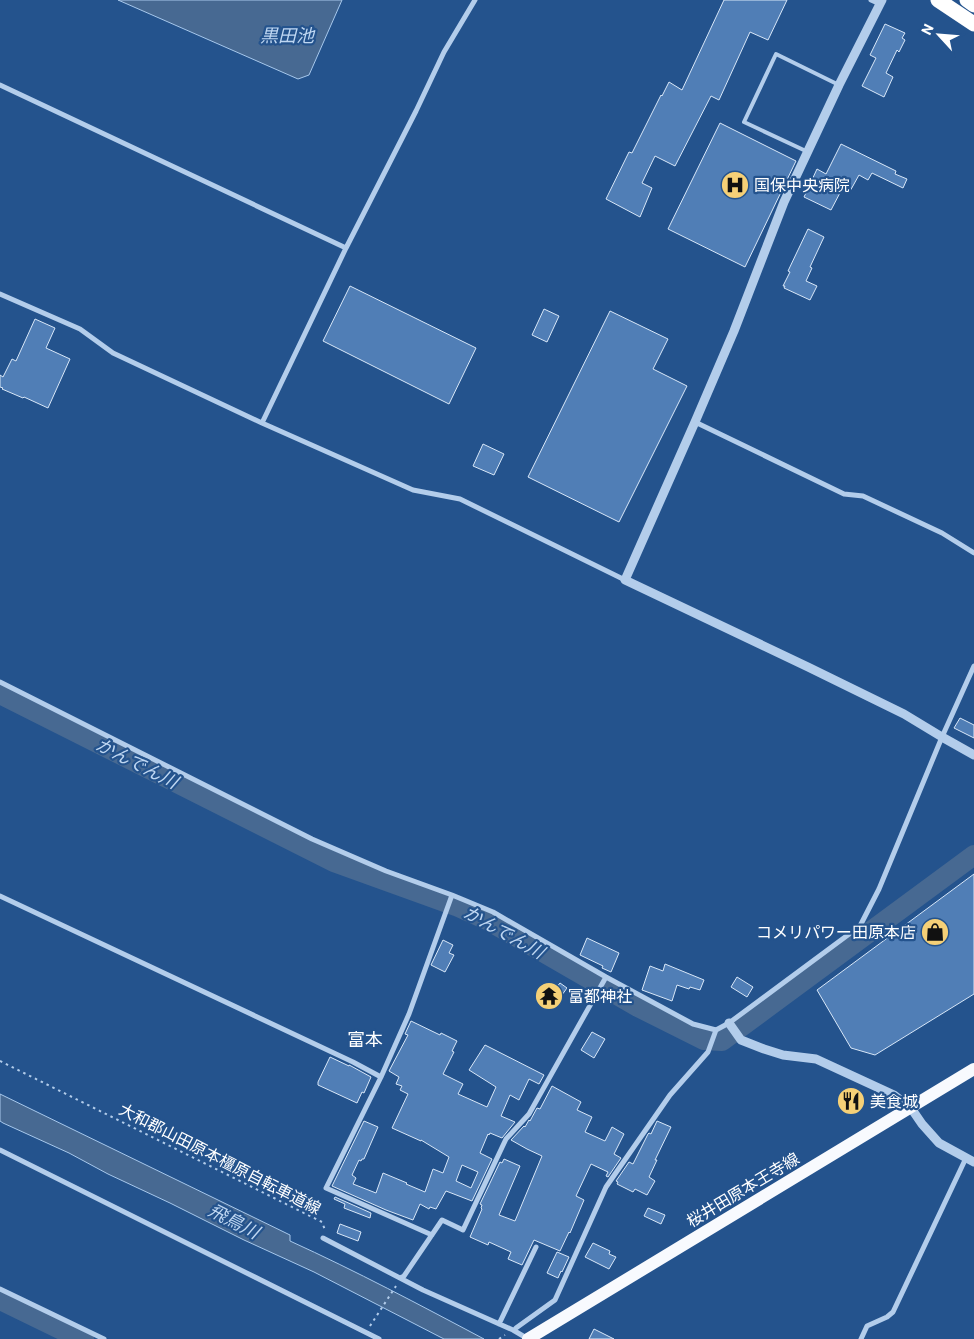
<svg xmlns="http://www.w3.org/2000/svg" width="974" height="1339" viewBox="0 0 974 1339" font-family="Roboto,'Noto Sans JP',sans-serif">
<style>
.water{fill:#476992;stroke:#a7c8ec}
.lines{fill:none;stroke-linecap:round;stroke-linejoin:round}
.river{stroke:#476992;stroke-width:20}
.building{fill:#507eb6;stroke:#d8e7f8;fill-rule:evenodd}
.path{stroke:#b3cdeb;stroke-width:2;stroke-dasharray:2.5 4;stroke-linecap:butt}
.service{stroke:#b3cdeb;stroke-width:4}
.minor{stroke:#b3cdeb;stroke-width:5}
.tertiary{stroke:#b3cdeb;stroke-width:9}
.primary{stroke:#f8fafe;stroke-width:12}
.motorway{stroke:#fff;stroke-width:15}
.labels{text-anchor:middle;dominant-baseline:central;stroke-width:4.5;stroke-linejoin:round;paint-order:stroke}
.poi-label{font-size:16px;fill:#fff;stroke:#24538d;text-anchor:start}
.street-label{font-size:16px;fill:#fff;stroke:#24538d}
.water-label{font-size:18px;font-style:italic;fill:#bfd7f2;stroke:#24538d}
.neighbourhood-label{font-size:18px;fill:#fff;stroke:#24538d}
</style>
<rect width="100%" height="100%" fill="#24538d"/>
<path class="water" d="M118,0H342L309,75L298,79Z
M0,1094L290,1235V1241C356,1271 420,1305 484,1339H444L314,1272L244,1240L170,1203L108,1174L69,1153L3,1123L0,1121Z"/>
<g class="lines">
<path class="river" d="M0,694L334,862L456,906L489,921L638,1007L704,1040L722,1041L974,855
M0,1300L64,1331L84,1339"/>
</g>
<path class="building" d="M724,0H787L768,40L750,32L719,100L711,96L675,166L655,156L642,183L652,188L640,217L606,199L629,152L632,153L661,95L662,96L669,82L682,90Z
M885,24L905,33L902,38L905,40L899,52L897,50L886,73L893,77L884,97L862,86L876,58L870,55Z
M720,123L796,161L745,267L668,229Z
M841,144L896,171L895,174L907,179L903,188L872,173L868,180L859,175L849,193L842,189L831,210L804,197L817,169L826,174Z
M808,229L824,237L810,267L812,268L806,281L817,286L810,300L784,288L785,286H783L790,272L788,271Z
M350,286L476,348L449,404L323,341Z
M544,309L559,316L547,342L532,335Z
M610,311L668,339L653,369L687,386L619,522L528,477Z
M35,319L55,328L46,348L70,359L48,408L24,397L23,398L2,389L3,388L0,387V375L3,377L12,359L16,361Z
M483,444L504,454L494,475L473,466Z
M960,718L974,725V738L954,728Z
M974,874V994L875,1055L851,1048L817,990Z
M587,938L619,953L611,972L602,968L603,966L580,955Z
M443,940L453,945L449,953L454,955L445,972L431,965Z
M665,964L704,980L700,990L690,987L689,989L677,985L672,1001L642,990L650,966L663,971Z
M737,977L753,987L747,997L731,987Z
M560,983L567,988L559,999L552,993Z
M411,1021L440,1035L441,1033L457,1041L452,1051L454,1052L443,1074L463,1084L458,1094L487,1107L496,1087L469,1070L485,1045L544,1075L539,1084L529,1079L519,1100L510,1095L501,1116L515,1122L502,1138L490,1133L489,1135L488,1134L480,1153L492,1159L472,1201L446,1191L436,1209L430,1207L429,1209L420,1204L413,1220L386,1210L332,1186L364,1121L378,1127L364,1159H362L361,1161L359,1160L352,1175L356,1178L353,1184L376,1193L383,1173L407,1183L406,1184L425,1192L433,1169L443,1173L449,1157L421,1140V1141L392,1128L408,1094L400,1090L402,1086L396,1084L399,1077L389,1071L408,1035L405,1034ZM462,1165L478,1172L471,1188L456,1181Z
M592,1032L605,1039L594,1058L581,1050Z
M330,1057L349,1066V1065L351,1066L371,1077L364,1093L362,1092L357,1103L318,1085V1082Z
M552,1086L581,1102L577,1110L592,1117L585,1132L605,1141L612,1127L624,1134L614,1154L621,1158L608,1177L606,1176L608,1172L591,1164L576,1196L584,1200L570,1233L569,1232L560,1251L534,1240L522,1265L508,1259L511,1252L489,1242L488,1245L470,1237L482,1209L481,1208L482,1205L480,1204L500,1162L502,1163L504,1159L520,1166L499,1215L515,1221L542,1156L527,1149L511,1140L524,1126L525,1127L529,1120L530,1121L537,1108L540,1109Z
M657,1121L671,1127L655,1160H657L649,1177L655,1181L647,1195L635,1189L633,1192L617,1184L618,1182L616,1181L629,1162L633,1164L648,1134L649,1133L651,1134Z
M335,1197L371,1213L370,1218L344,1208L345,1204L334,1199Z
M648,1208L665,1215L661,1224L644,1216Z
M340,1224L361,1232L358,1241L337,1233Z
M593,1243L610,1251L609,1254L616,1257L609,1269L585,1257Z
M557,1252L569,1257L562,1272L561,1271L558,1278L547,1273Z
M594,1329L614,1339H589Z"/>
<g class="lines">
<path class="path" d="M0,1061L322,1222L325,1230
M370,1326L396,1286
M499,1339L505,1335"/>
<path class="service" d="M808,152L744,122L776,54L839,85"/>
<path class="minor" d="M871,0L880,4
M0,85L346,248
M0,294L80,329L113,353L262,423L413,490L460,499L625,580
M695,422L844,494L863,496L942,533L974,553
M262,423L346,248L416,111L444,52L475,0
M0,682L312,839L386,871L452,895L493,912L606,977L693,1024L716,1030L729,1023L860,926L879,889L942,737L974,666
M0,896L353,1062L381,1077
M0,1150L379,1339
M432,1235L326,1188L381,1077L409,1014L452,895
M323,1238L423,1290L513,1330L528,1339
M400,1278L404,1276L442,1220L463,1230L506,1139L529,1114L606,977
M0,1289L104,1339
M499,1324L536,1247
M516,1328L555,1300L606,1187L670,1095L708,1052L716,1030
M861,1339L867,1326L887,1317L893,1312L966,1158"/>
<path class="tertiary" d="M882,0L839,85L784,202L734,331L695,422L625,580L808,667L904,714L942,737L974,755
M729,1023L741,1040L764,1049L783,1055L816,1059L894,1095L911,1108L922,1124L939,1143L974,1162"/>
<path class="primary" d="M528,1339L974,1069"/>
<path class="motorway" d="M938,0L974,24
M967,0L974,5"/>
</g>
<defs>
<symbol id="hospital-disc" viewBox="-11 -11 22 22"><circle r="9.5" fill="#f5d077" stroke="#24538d"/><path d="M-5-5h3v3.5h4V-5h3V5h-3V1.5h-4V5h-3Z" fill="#111"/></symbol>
<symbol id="shop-disc" viewBox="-11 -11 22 22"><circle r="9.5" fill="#f5d077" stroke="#24538d"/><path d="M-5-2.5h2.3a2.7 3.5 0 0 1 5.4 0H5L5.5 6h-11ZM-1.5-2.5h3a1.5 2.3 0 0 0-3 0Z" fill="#111"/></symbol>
<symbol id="temple-disc" viewBox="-11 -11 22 22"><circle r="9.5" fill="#f5d077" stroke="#24538d"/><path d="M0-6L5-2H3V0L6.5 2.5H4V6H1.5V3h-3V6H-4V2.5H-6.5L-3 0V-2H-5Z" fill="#111"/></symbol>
<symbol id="restaurant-disc" viewBox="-11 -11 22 22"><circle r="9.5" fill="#f5d077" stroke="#24538d"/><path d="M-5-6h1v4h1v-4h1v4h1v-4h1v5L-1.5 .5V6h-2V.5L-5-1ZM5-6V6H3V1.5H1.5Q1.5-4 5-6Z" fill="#111"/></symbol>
</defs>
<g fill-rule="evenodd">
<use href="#hospital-disc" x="719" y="169" width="32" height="32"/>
<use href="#shop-disc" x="919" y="916" width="32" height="32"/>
<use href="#temple-disc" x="533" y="980" width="32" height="32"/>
<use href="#restaurant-disc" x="835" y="1085" width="32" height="32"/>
</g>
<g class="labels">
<g class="poi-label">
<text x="754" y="185">国保中央病院</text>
<text x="916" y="932" text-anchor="end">コメリパワー田原本店</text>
<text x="568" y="996">富都神社</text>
<text x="870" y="1101">美食城</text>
</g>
<g class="street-label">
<text transform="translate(220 1159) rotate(27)">大和郡山田原本橿原自転車道線</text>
<text transform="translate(743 1190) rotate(-31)">桜井田原本王寺線</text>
</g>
<g class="water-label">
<text x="287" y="35">黒田池</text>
<text transform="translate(137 763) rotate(27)">かんでん川</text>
<text transform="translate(504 932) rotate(29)">かんでん川</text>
<text transform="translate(234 1221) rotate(27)">飛鳥川</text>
</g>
<g class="neighbourhood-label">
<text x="365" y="1039">富本</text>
</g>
</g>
<g transform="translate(939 35) rotate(296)" stroke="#24538d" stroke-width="4" paint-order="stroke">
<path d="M0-4L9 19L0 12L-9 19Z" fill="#ffffff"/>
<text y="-8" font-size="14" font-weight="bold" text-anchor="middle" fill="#ffffff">N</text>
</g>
</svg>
